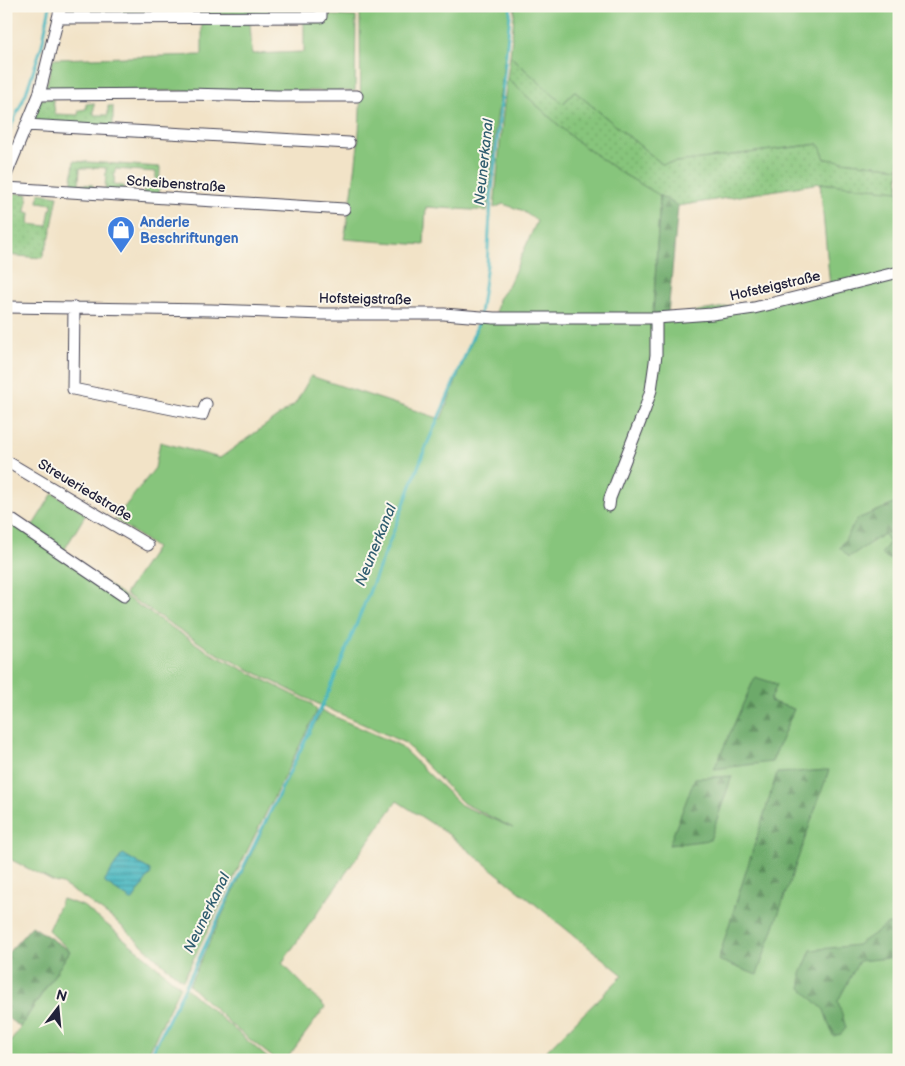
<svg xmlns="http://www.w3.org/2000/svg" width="905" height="1066" viewBox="0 0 905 1066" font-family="'Balsamiq Sans',sans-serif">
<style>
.grass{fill:#87c57b;stroke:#54745b}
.forest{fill:url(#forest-firs);stroke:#486653}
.garden{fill:url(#garden-dots);stroke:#54745b}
.water{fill:url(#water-rules);stroke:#356c7e}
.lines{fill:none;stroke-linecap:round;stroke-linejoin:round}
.stream{stroke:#48b7c0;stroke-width:3}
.minor-casing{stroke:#413f50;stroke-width:13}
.minor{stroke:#fff;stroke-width:11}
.labels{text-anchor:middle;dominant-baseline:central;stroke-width:4;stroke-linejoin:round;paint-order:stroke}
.street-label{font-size:14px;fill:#22223b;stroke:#fbf7ec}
.shop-label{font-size:14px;font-weight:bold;fill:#366cbe;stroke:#fbf7ec;text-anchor:start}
.water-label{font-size:15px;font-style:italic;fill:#315e70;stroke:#fbf7ec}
</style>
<defs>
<pattern id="forest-firs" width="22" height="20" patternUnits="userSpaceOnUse" patternTransform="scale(1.25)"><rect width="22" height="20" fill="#6daa6b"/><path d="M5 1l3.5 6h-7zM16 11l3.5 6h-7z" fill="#598a59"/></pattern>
<pattern id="garden-dots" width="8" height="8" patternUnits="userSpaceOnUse" patternTransform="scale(1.25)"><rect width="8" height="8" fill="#87c57b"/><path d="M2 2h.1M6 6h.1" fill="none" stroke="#74a96b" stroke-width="1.8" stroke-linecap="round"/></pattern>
<pattern id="water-rules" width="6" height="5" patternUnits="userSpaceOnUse" patternTransform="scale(1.25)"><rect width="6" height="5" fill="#48b7c0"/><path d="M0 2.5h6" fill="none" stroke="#3c949d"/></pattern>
</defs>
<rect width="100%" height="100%" fill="#fbf7ec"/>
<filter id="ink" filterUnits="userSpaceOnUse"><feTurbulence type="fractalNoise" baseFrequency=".02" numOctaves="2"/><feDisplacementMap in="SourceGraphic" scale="10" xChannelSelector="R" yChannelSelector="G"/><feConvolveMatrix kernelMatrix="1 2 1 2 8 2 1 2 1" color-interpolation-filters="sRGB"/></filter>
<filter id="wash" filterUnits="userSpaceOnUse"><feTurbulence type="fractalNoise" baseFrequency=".0096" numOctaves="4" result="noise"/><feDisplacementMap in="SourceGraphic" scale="20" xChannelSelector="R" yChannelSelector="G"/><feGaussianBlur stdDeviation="1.12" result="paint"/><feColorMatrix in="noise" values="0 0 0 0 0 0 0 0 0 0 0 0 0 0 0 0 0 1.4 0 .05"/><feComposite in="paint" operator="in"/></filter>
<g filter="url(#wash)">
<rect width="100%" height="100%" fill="#f2e3c7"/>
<path class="grass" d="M61,6H310L307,12L59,18Z
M361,6H511L496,126L487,211L426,207L424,245L344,239C350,208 355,176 358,144C362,100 360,56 360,12Z
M515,6H899V168L825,159L818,144L662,164L574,91L563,104L510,56Z
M327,15L356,17L355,91H45L53,59L202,55V23L250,22L252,54L304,52V21H327Z
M507,78L575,140L620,172L660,195L653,314H682L786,297L830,286L820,183L899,191V1060H537L623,975L448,834L397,801L282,963L325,1007L286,1060H276L235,1028L189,985L306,739L322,711L399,745L461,805L513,828L463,803L405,743L318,704L212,651L125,594L156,548L115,519L155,468L160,442L220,458L295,404L311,376L441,419L480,321L496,314L498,299L509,284L537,221L521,210L503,204L494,208L502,122Z
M53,493L86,514L63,552L30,530Z
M6,516L39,539L210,653L312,704L317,711L183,980L164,965L116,921L88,901L62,884L54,882L6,857Z
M62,899L83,906L110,927L180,986L145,1060H6V1049L70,951L48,930Z
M185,987L270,1060H149Z"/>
<path class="forest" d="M660,195L678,206L668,314H653Z
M899,502V565L881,554L889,543L884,534L849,557L840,548L857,519Z
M755,677L777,684L770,701L794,709L772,762L714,769Z
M829,770L757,975L718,960L777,773Z
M732,776L710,840L669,845L695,778Z
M888,924L899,926V964L889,958L859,961L838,1001L846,1028L841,1034L833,1036L824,1010L801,988V974L811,950L857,945Z
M32,926L70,951L20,1027L6,1017V955Z"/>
<path class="garden" d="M510,56L563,104L574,91L662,164L819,144L825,159L899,168V191L820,183L678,206L620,172L575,140L507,78Z
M41,99H53L55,114L78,115L79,110L86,109V104L94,103V115H108V106H113V127L32,122Z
M74,161L160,167L159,196L143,195L144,187H155L156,172L115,169L114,184L124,186V193L105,192L106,168L95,167L94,168H80L79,184L93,185V191L71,189Z
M8,193L28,194L26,212L30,213L29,224L47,226L50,209H52V204L38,202L39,193L58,196L50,236L42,258L6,255V198Z"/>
<path class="water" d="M123,854L150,870L151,873L133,900H131L105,883V880L121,856Z"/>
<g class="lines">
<path class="stream" d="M6,138L26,93L42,45L50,6
M148,1060L185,987L331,687L391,538L425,449L460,368L479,321L487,265L491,199L511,6"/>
</g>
</g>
<g filter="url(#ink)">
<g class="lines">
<defs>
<path id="minor" d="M59,18L321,17V6
M39,95L185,94L277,96H357
M26,125L349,143
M6,175L39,95L61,6
M6,188L344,209
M6,307L211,310L323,314H444L494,318H656L712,314L754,308L899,272
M74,307L73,389L202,415L206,404
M6,461L148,545
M609,506L610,498L645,409L651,390L656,355V318
M6,516L124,596"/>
</defs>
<use href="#minor" class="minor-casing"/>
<use href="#minor" class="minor"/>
</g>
</g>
<defs>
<symbol id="shop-pin" viewBox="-11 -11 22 30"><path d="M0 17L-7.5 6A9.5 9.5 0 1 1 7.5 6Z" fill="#3f7fe0" stroke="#fbf7ec"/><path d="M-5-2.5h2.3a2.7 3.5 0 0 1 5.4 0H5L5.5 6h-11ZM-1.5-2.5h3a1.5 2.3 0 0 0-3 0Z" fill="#fff"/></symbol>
</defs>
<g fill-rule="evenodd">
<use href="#shop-pin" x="105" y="214" width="32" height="43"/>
</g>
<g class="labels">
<g class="street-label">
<text transform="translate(176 184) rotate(4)">Scheibenstraße</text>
<text transform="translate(775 286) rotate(-13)">Hofsteigstraße</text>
<text transform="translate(365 299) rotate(1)">Hofsteigstraße</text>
<text transform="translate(85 490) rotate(31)">Streueriedstraße</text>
</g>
<g class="shop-label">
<text x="140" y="222">Anderle<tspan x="140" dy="16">Beschriftungen</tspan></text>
</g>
<g class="water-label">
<text transform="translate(484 162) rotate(-84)">Neunerkanal</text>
<text transform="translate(376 545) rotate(-68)">Neunerkanal</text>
<text transform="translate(207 913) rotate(-64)">Neunerkanal</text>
</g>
</g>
<rect width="905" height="1066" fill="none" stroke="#fbf7ec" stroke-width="25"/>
<g transform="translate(58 1008) rotate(16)" stroke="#fbf7ec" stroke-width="4" paint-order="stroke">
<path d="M0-4L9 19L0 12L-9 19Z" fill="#22223b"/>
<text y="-8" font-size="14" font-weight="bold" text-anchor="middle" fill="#22223b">N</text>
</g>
</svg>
